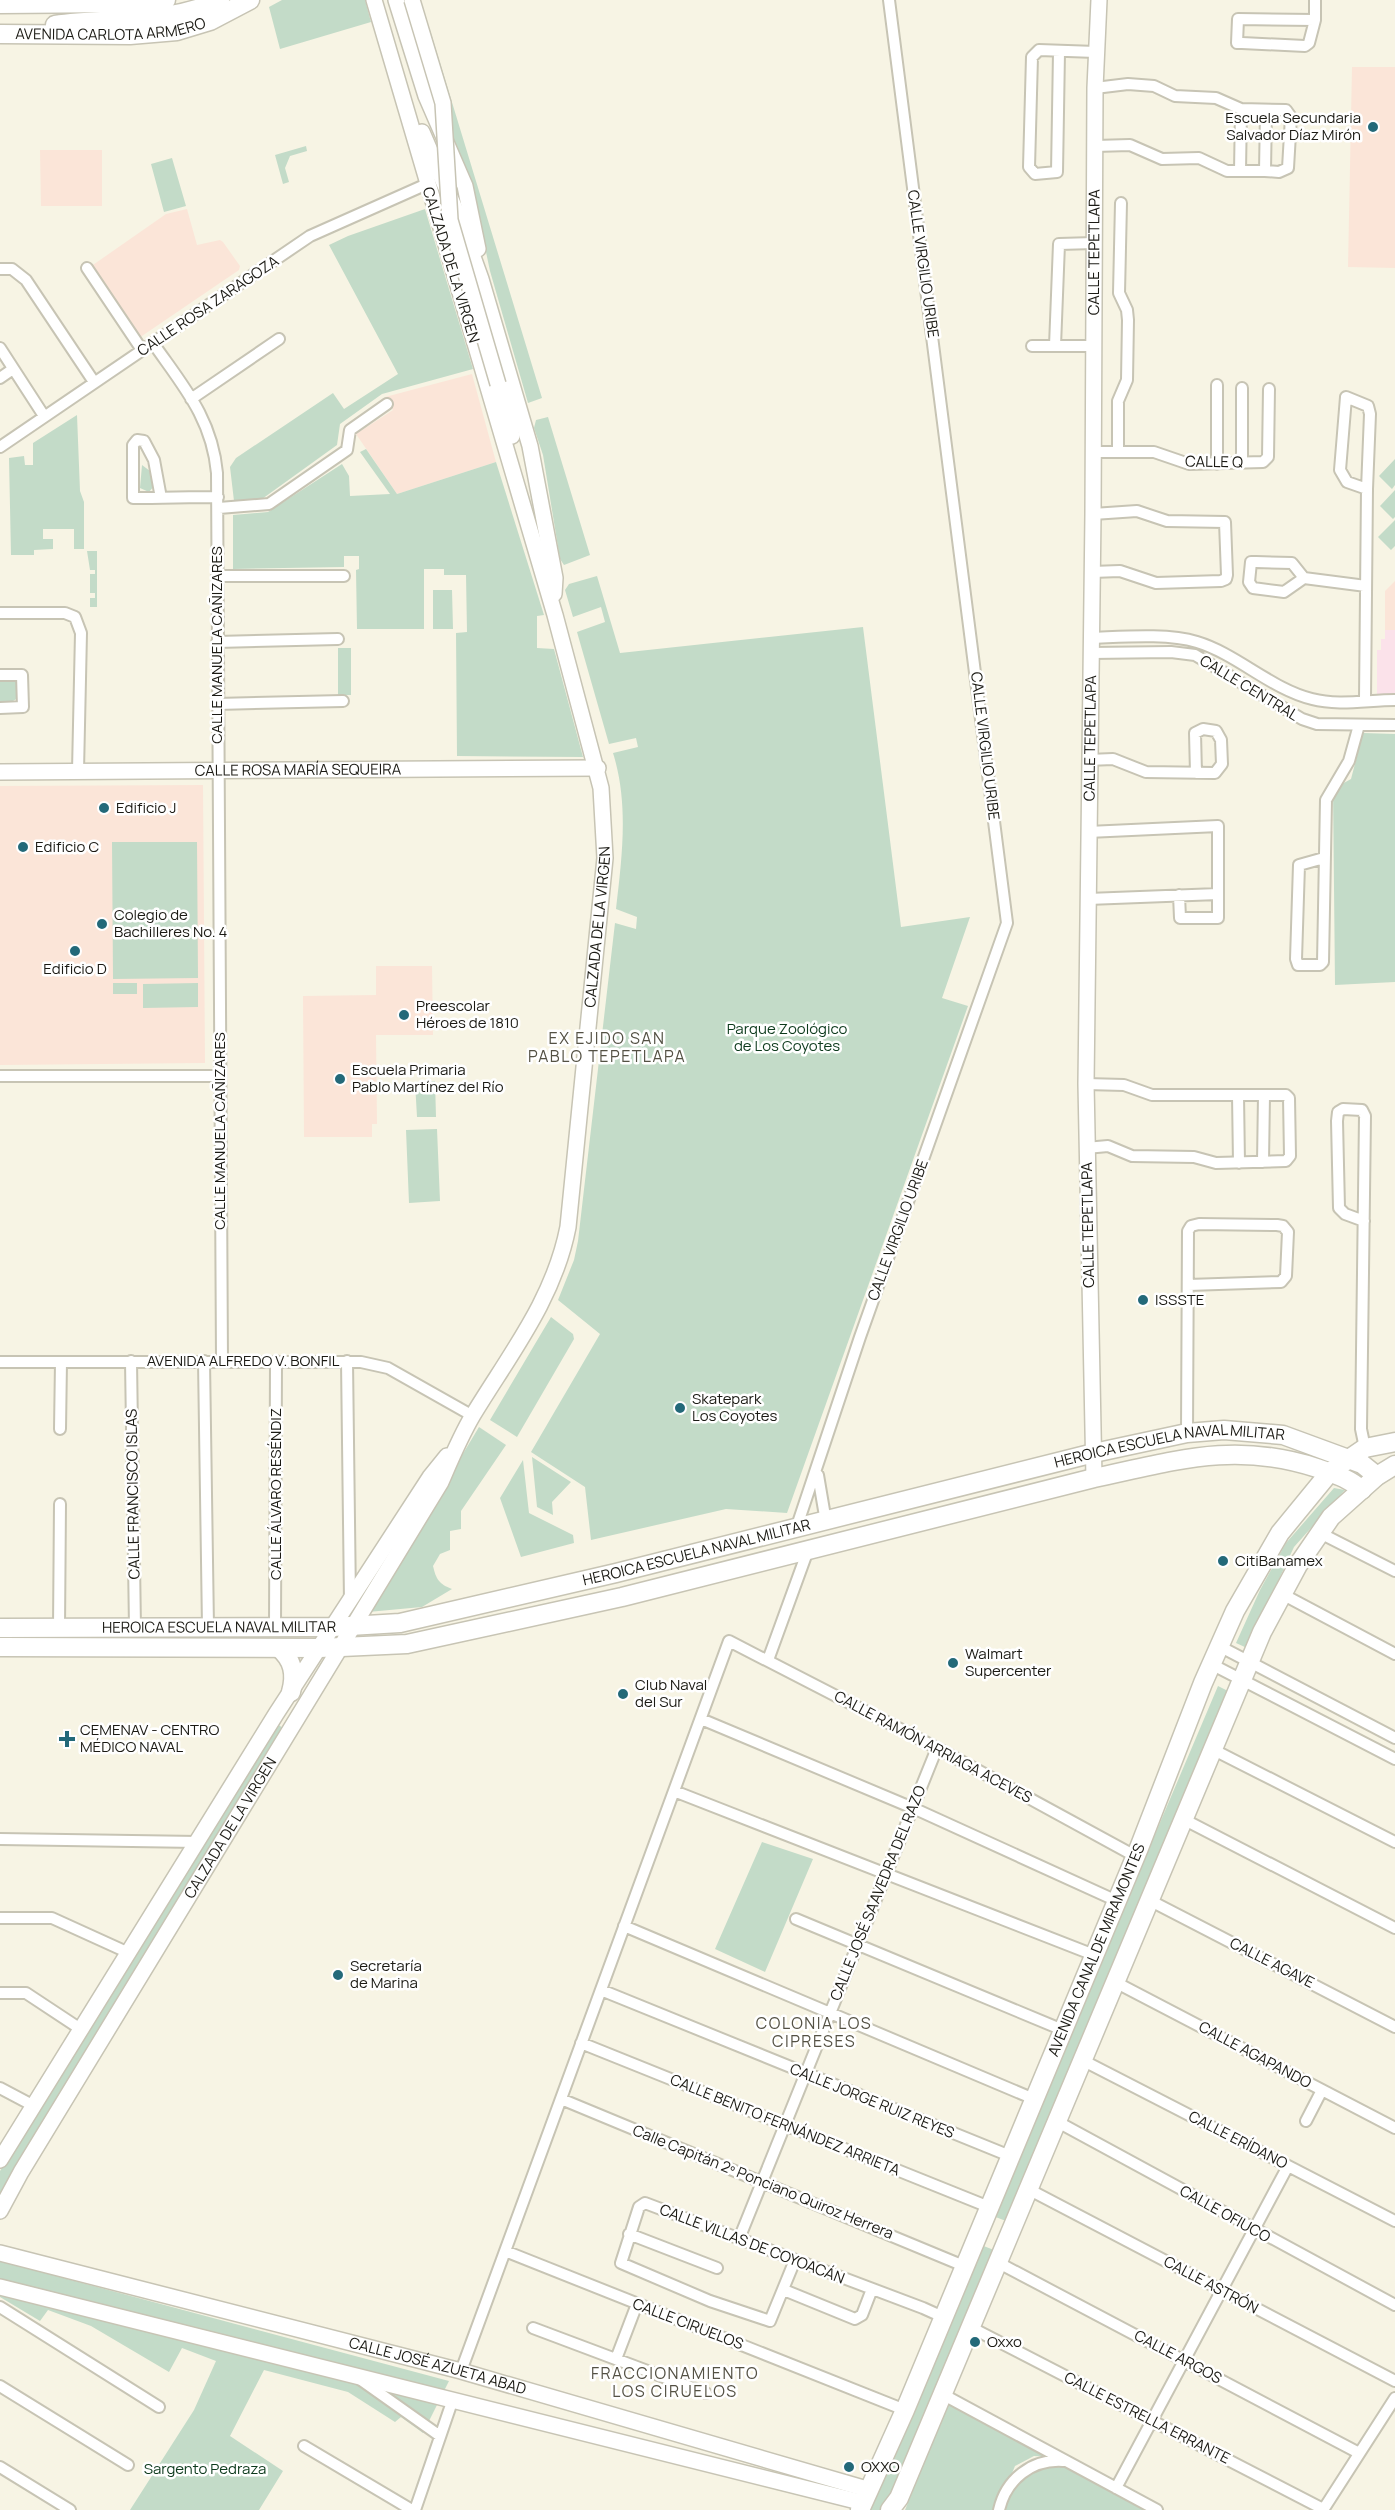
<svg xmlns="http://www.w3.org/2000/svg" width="1395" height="2510" viewBox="0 0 1395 2510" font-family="Manrope,sans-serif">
<rect width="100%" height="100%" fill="#f7f4e4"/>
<path fill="#fbe2ea" d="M 1385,630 L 1395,630 L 1395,697 L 1377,697 L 1377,650 L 1381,650 L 1381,639 L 1385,639 Z"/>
<path fill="#fbe5d8" d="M 1352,67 L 1395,67 L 1395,268 L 1348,267 Z
M 40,150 L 102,150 L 102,206 L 41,206 Z
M 187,209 L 197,245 L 220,240 L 223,242 L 240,266 L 239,270 L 139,338 L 90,267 L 166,214 Z
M 472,374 L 496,462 L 397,494 L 356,434 L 393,410 L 385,397 Z
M 1395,581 L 1395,630 L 1385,630 L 1385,591 Z
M 203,785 L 205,1063 L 0,1065 L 0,786 Z
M 376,966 L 432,966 L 433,1035 L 376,1035 L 377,1124 L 372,1124 L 372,1137 L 304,1137 L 303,996 L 376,995 Z"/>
<path fill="#c3dbc8" d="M 282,0 L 365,0 L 371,22 L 280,49 L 269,7 Z
M 430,30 L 542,398 L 528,403 L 490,271 L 470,176 L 441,114 L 416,34 Z
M 306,146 L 307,151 L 290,156 L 285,168 L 289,182 L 283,184 L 275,155 Z
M 172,158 L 186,206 L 164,212 L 151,164 Z
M 425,209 L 473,369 L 382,394 L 340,424 L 337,445 L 262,499 L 234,501 L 230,467 L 236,458 L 333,393 L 344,409 L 398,374 L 329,245 L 348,236 Z
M 77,415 L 80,491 L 84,502 L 84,549 L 74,549 L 74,529 L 43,529 L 43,539 L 53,539 L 53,549 L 34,550 L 34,555 L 11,555 L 9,458 L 24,456 L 25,465 L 33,465 L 33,443 Z
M 548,417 L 590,555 L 564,565 L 560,559 L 543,455 L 534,428 L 536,420 Z
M 366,449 L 397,494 L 496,462 L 544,615 L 537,616 L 537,648 L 554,649 L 583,757 L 457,756 L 456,633 L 467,632 L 466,575 L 444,575 L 444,569 L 424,569 L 424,629 L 357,629 L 356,570 L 359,569 L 359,556 L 344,556 L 344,567 L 233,569 L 233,515 L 268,512 L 342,464 L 349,476 L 350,496 L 390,494 L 360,452 Z
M 1395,459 L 1395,485 L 1392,489 L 1379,476 Z
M 142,465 L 150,471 L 154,486 L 149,492 L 140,488 Z
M 1395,490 L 1395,517 L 1393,519 L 1380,506 Z
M 1395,520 L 1395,546 L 1391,550 L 1378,537 Z
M 87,551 L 97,551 L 97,607 L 90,607 L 90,598 L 95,598 L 95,593 L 90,593 L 90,574 L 95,574 L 95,570 L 90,570 Z
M 597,576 L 620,653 L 863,627 L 901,927 L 970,917 L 942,998 L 968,1006 L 787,1513 L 726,1509 L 591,1540 L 585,1487 L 531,1452 L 600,1334 L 558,1300 L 574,1260 L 578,1241 L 615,923 L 636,929 L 637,917 L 616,909 C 622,857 629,804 613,753 L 638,747 L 636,738 L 609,744 L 577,632 L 605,622 L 601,607 L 573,617 L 565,590 L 569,584 Z
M 433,590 L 452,590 L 453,629 L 433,629 Z
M 338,648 L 351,648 L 351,695 L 338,695 Z
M 0,681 L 17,682 L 18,698 L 13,701 L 0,701 Z
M 1363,733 L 1395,734 L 1395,982 L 1335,985 L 1333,789 L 1351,779 Z
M 112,842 L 197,842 L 198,978 L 113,979 Z
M 113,983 L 137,983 L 137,994 L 113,994 Z
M 198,983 L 198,1007 L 143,1008 L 143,984 Z
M 435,1081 L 436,1117 L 417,1117 L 415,1082 Z
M 437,1129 L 440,1201 L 409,1203 L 406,1130 Z
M 551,1317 L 573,1334 L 574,1339 L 517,1437 L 490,1420 Z
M 479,1427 L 506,1445 L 461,1511 L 461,1529 L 450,1531 L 450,1550 L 440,1554 L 433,1566 C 436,1579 439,1584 452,1589 L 422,1607 L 368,1612 Z
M 532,1457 L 571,1482 L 552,1502 L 553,1515 L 537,1507 Z
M 523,1460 L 529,1513 L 573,1535 L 574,1543 L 521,1557 L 500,1498 Z
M 1334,1488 L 1345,1490 L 1294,1547 L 1247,1648 L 1236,1643 L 1260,1590 L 1286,1543 Z
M 1218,1686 L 1228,1691 L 1006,2221 L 993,2216 Z
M 277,1724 L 283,1728 L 0,2198 L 0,2171 Z
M 762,1842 L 813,1859 L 765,1972 L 715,1949 Z
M 981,2245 L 994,2250 L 891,2499 L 883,2510 L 869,2510 Z
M 0,2261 L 449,2381 L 423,2433 L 401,2417 L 395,2422 L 348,2392 L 264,2370 L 230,2436 L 283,2471 L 259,2510 L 130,2510 L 194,2410 L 216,2361 L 182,2348 L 169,2372 L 91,2326 L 48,2310 L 40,2321 L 0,2297 Z
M 949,2402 L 1054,2457 L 1034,2456 L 1015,2466 L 997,2510 L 905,2510 Z
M 1067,2464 L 1151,2510 L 1004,2510 L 1022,2468 Z"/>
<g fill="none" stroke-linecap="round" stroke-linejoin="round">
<defs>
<path id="street" d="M 1315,20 L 1238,19 L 1237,43 L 1242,43 L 1305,46 L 1309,43 L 1315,20 L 1315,0
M 1059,52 L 1057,172 L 1035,174 L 1029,167 L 1032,57 L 1039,50 L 1096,52
M 1095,88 L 1128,84 L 1154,86 L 1175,96 L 1216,98 L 1241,109 L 1286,110 L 1291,117 L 1288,168 L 1279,172 L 1265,171 L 1266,110
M 1095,146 L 1130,145 L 1162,159 L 1199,158 L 1227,171 L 1265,171
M 1240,171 L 1241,109
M 87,268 L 142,350
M 0,269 L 12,269 L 26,280 L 94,382
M 153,343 C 183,386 212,418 217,473 L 222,1361
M 1032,346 L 1093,346
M 1055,346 L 1059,244 L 1094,243
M 0,348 L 44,416
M 0,378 L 13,369
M 1217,385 L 1217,464
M 1242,388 L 1242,463
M 191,399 L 279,339
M 0,447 L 310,236 L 427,184
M 1118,451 L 1118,401 L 1127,380 L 1128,320 L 1127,310 L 1119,293 L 1121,203
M 1092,452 L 1154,452 L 1189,464 L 1263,462 L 1268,457 L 1269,389
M 161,498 L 154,460 L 144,441 L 137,440 L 133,445 L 133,498 C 162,498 190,497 218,497
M 219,508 L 269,504 L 347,450 L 350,430 L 387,404
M 1092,572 L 1120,571 L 1156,583 L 1221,581 L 1226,579 L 1227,575 L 1225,522 L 1167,521 L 1137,511 L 1093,514
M 217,576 L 344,576
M 1304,578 L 1292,563 L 1256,562 L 1251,562 L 1249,582 L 1253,588 L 1284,592 L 1304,578 L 1366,586
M 0,613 L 65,613 L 75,617 L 81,633 L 78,771
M 1091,638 C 1122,637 1167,633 1197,642 C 1237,654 1271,689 1312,699 C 1338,706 1368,700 1395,700
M 217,642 L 338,639
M 1091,653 L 1171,652 L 1195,655 L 1302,719 L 1317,724 L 1395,725
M 0,675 L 22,675 L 23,707 L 0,708
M 1365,700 L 1367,489 L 1370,414 L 1368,406 L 1346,397 L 1340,470 L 1347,482 L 1367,489
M 217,704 L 343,701
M 1088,760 L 1113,759 L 1146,772 L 1215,773 L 1222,764 L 1221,740 L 1216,731 L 1203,729 L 1195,733 L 1196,773
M 1088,832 L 1218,826 L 1218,918 L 1180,918 L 1179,895
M 1324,858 L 1299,865 L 1296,959 L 1298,965 L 1320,965 L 1323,962 L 1326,800 L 1349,761 L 1359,725
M 1088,899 L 1218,894
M 0,1076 L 220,1076
M 1086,1084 L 1124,1085 L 1152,1095 L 1286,1095 L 1289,1098 L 1290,1156 L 1286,1161 L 1216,1163 L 1194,1157 L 1132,1156 L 1108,1146 L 1086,1148
M 1238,1095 L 1239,1163
M 1263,1162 L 1264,1095
M 1364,1221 L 1345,1214 L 1339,1208 L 1337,1121 L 1338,1112 L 1343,1109 L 1362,1110 L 1365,1116 L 1361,1429 L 1365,1448
M 131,1361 L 135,1628
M 204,1361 L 208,1627
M 347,1361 L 350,1601
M 0,1362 L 361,1362 L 388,1368 L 473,1416
M 60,1429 L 61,1362
M 1187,1433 L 1188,1231 L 1191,1226 L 1199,1224 L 1277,1225 L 1283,1226 L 1288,1232 L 1286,1276 L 1281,1282 L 1188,1285
M 818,1475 L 826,1522
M 796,1529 L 860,1337 L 1007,923 L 889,0
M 1320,1533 L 1395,1571
M 1282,1594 L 1395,1654
M 275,1627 L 276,1361
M 59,1628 L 60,1504
M 1219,1646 L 1395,1738
M 768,1660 L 808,1550
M 1211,1664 L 1395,1759
M 701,1719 L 913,1808 L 1117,1901
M 1212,1749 L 1395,1842
M 674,1791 L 1094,1955
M 1183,1819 L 1395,1928
M 0,1839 L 198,1842
M 1149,1900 L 1395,2027
M 0,1918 L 52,1918 L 129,1953
M 796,1919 L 1063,2030
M 624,1926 L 1034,2099
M 1115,1982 L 1395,2128
M 601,1990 L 1010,2156
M 0,1993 L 26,1993 L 82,2030
M 581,2043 L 989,2207
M 1082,2060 L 1395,2221
M 0,2088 L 34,2106
M 561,2099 L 964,2266
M 1056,2121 L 1395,2305
M 1306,2121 L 1322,2090
M 1028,2189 L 1395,2381
M 629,2234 L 717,2268
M 739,2239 L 937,1748
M 505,2251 L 905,2410
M 795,2260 L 770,2321 L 710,2301 L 621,2263 L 639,2207 L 645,2203 L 923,2308 L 943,2317
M 997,2262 L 1359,2453
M 784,2290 L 855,2319 L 862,2315 L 872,2289
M 0,2307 L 159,2407
M 970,2327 L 1323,2509
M 533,2328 L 706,2393
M 616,2359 L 637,2304
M 461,2371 L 729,1641 L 937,1748 L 1135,1856
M 361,2380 L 440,2436
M 0,2386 L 128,2465
M 942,2394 L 1157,2510
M 304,2446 L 412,2510
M 0,2467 L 70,2510
M 1116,2488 L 1288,2166
M 415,2510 L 453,2399
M 999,2510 C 1006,2479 1032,2459 1063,2461
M 1323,2510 L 1395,2398"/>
<g id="secondary">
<path d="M 396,0 L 426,96 L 465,186 L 478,249"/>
<path d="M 422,132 L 459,218 L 481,279 L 530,446 L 555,578 L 554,594"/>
<path d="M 498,384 L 512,436"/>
<path id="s1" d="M 0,772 L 598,768"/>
<path id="s2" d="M 1094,1478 L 1086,1084 L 1093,514 L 1095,88 L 1099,0"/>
<path d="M 0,2160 L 276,1714 L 430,1477 L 447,1456"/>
<path id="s3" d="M 0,2211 L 21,2172 L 441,1482 C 451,1459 460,1437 473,1415 C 510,1354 554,1299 568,1227 L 605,858 L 601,788 L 555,615 L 374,0"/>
<path id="s4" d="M 0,2253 L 461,2371 L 870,2490"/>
<path d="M 0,2287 L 864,2503"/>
</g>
<g id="primary">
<path d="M 0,4 L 124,3 L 166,0"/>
<path d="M 55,25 C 111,17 168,25 220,0"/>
<path id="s5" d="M 0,34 L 130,35 L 177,31 L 210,21 L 250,0"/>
<path id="s6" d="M 0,1628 L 333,1627 L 400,1623 L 616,1573 L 1094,1453 L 1187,1433 L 1224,1430 L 1283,1435 L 1362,1464 L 1377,1476"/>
<path d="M 0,1647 L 320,1648 L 407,1644 L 622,1597 L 1094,1478 C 1175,1461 1234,1441 1317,1468 C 1334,1474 1349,1478 1362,1490"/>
<path d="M 279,1648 C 293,1660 296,1674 291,1692"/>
<path id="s7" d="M 860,2510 L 905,2410 L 1139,1848 L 1203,1683 L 1235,1611 L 1280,1533 L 1330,1472 L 1365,1448 L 1395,1442"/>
<path d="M 890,2510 L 899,2498 L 1262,1632 L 1298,1565 L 1331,1517 L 1377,1476 L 1395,1465"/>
</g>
</defs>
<use href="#street" stroke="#c7c4b4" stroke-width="14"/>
<use href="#secondary" stroke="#c7c4b4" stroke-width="18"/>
<use href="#primary" stroke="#c7c4b4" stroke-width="21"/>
<use href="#street" stroke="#fff" stroke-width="10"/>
<use href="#secondary" stroke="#fff" stroke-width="15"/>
<use href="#primary" stroke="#fff" stroke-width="18"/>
<defs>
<path id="secondary-bridge" d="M 412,0 L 443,103 L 450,220 L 498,384"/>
</defs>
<use href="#secondary-bridge" stroke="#c7c4b4" stroke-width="18" stroke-linecap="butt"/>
<use href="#secondary-bridge" stroke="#fff" stroke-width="15"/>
</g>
<g fill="#236979" stroke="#fff" stroke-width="2">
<circle cx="1373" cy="127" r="6"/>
<circle cx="104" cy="808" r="6"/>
<circle cx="23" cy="847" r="6"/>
<circle cx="102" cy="924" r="6"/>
<circle cx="75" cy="951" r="6"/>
<circle cx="404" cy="1015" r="6"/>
<circle cx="340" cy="1079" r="6"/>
<circle cx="1143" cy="1300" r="6"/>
<circle cx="680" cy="1408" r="6"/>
<circle cx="1223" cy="1561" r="6"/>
<circle cx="953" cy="1663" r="6"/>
<circle cx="623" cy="1694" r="6"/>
<path d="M64 1730h6v6h6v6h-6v6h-6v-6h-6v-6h6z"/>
<circle cx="338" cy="1975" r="6"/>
<circle cx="975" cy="2342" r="6"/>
<circle cx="849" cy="2467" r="6"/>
</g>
<g text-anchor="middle" stroke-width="5" stroke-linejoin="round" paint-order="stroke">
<g font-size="15" fill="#1b1a14" stroke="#fff">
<text dy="5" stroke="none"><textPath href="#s5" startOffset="111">AVENIDA CARLOTA ARMERO</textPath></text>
<text dy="5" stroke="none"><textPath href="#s2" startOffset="1226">CALLE TEPETLAPA</textPath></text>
<text transform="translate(923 264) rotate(82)" y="5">CALLE VIRGILIO URIBE</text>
<text transform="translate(451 265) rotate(73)" y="5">CALZADA DE LA VIRGEN</text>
<text transform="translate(208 306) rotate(-34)" y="5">CALLE ROSA ZARAGOZA</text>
<text transform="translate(1214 462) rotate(1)" y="5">CALLE Q</text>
<text transform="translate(217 645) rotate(-90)" y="5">CALLE MANUELA CAÑIZARES</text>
<text transform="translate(1249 688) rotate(31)" y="5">CALLE CENTRAL</text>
<text dy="5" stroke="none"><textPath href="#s2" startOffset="740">CALLE TEPETLAPA</textPath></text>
<text transform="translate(985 746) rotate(83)" y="5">CALLE VIRGILIO URIBE</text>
<text dy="5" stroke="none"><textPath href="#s1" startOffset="298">CALLE ROSA MARÍA SEQUEIRA</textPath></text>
<text dy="5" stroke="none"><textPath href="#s3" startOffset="1440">CALZADA DE LA VIRGEN</textPath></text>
<text transform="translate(220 1131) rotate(-90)" y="5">CALLE MANUELA CAÑIZARES</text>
<text transform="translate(1088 1225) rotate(-91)" y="5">CALLE TEPETLAPA</text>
<text transform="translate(898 1230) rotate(-70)" y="5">CALLE VIRGILIO URIBE</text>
<text x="243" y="1366">AVENIDA ALFREDO V. BONFIL</text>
<text dy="5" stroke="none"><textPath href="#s6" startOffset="1191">HEROICA ESCUELA NAVAL MILITAR</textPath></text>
<text transform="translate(133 1494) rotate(-91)" y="5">CALLE FRANCISCO ISLAS</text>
<text transform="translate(276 1494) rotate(-90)" y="5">CALLE ÁLVARO RESÉNDIZ</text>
<text dy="5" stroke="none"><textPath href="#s6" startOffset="705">HEROICA ESCUELA NAVAL MILITAR</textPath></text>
<text dy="5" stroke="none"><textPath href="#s6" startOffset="219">HEROICA ESCUELA NAVAL MILITAR</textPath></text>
<text transform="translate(933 1747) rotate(28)" y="5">CALLE RAMÓN ARRIAGA ACEVES</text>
<text dy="5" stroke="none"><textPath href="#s3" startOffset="447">CALZADA DE LA VIRGEN</textPath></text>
<text transform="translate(878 1893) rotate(-68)" y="5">CALLE JOSÉ SAAVEDRA DEL RAZO</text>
<text dy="5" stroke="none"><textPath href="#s7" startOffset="608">AVENIDA CANAL DE MIRAMONTES</textPath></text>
<text transform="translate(1272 1963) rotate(27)" y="5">CALLE AGAVE</text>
<text transform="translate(1255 2055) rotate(28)" y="5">CALLE AGAPANDO</text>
<text transform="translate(872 2101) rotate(22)" y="5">CALLE JORGE RUIZ REYES</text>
<text transform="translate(785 2125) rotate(22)" y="5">CALLE BENITO FERNÁNDEZ ARRIETA</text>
<text transform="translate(1238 2140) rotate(27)" y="5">CALLE ERÍDANO</text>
<text transform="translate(763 2182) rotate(22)" y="5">Calle Capitán 2º Ponciano Quiroz Herrera</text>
<text transform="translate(1225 2214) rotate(29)" y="5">CALLE OFIUCO</text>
<text transform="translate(752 2244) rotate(21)" y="5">CALLE VILLAS DE COYOACÁN</text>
<text transform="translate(1211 2285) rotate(28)" y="5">CALLE ASTRÓN</text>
<text transform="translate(688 2324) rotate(21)" y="5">CALLE CIRUELOS</text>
<text transform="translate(1178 2357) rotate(28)" y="5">CALLE ARGOS</text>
<text dy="5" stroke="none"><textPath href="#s4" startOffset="452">CALLE JOSÉ AZUETA ABAD</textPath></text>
<text transform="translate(1147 2418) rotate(27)" y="5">CALLE ESTRELLA ERRANTE</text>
</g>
<g font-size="15" fill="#1b1a14" stroke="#fff" text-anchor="start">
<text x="1361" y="123" text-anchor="end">Escuela Secundaria<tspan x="1361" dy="17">Salvador Díaz Mirón</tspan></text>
<text x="116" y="813">Edificio J</text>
<text x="35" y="852">Edificio C</text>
<text x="114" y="920">Colegio de<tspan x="114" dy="17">Bachilleres No. 4</tspan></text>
<text x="75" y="974" text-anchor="middle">Edificio D</text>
<text x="416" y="1011">Preescolar<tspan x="416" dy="17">Héroes de 1810</tspan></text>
<text x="352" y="1075">Escuela Primaria<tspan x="352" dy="17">Pablo Martínez del Río</tspan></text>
<text x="1155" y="1305">ISSSTE</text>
<text x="692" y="1404">Skatepark<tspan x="692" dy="17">Los Coyotes</tspan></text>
<text x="1235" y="1566">CitiBanamex</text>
<text x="965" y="1659">Walmart<tspan x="965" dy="17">Supercenter</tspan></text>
<text x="635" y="1690">Club Naval<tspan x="635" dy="17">del Sur</tspan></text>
<text x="80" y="1735">CEMENAV - CENTRO<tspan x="80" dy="17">MÉDICO NAVAL</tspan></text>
<text x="350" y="1971">Secretaría<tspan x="350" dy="17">de Marina</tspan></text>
<text x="987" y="2347">Oxxo</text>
<text x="861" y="2472">OXXO</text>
</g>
<g font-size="15" fill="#0c3a1c" stroke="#fff">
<text x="787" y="1034">Parque Zoológico<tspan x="787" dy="17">de Los Coyotes</tspan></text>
<text x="205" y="2474">Sargento Pedraza</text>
</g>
<g font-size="16" letter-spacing="1.5" fill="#545144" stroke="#fff">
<text x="607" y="1044">EX EJIDO SAN<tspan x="607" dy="18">PABLO TEPETLAPA</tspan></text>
<text x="814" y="2029">COLONIA LOS<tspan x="814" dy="18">CIPRESES</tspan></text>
<text x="675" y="2379">FRACCIONAMIENTO<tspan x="675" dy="18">LOS CIRUELOS</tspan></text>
</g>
</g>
</svg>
